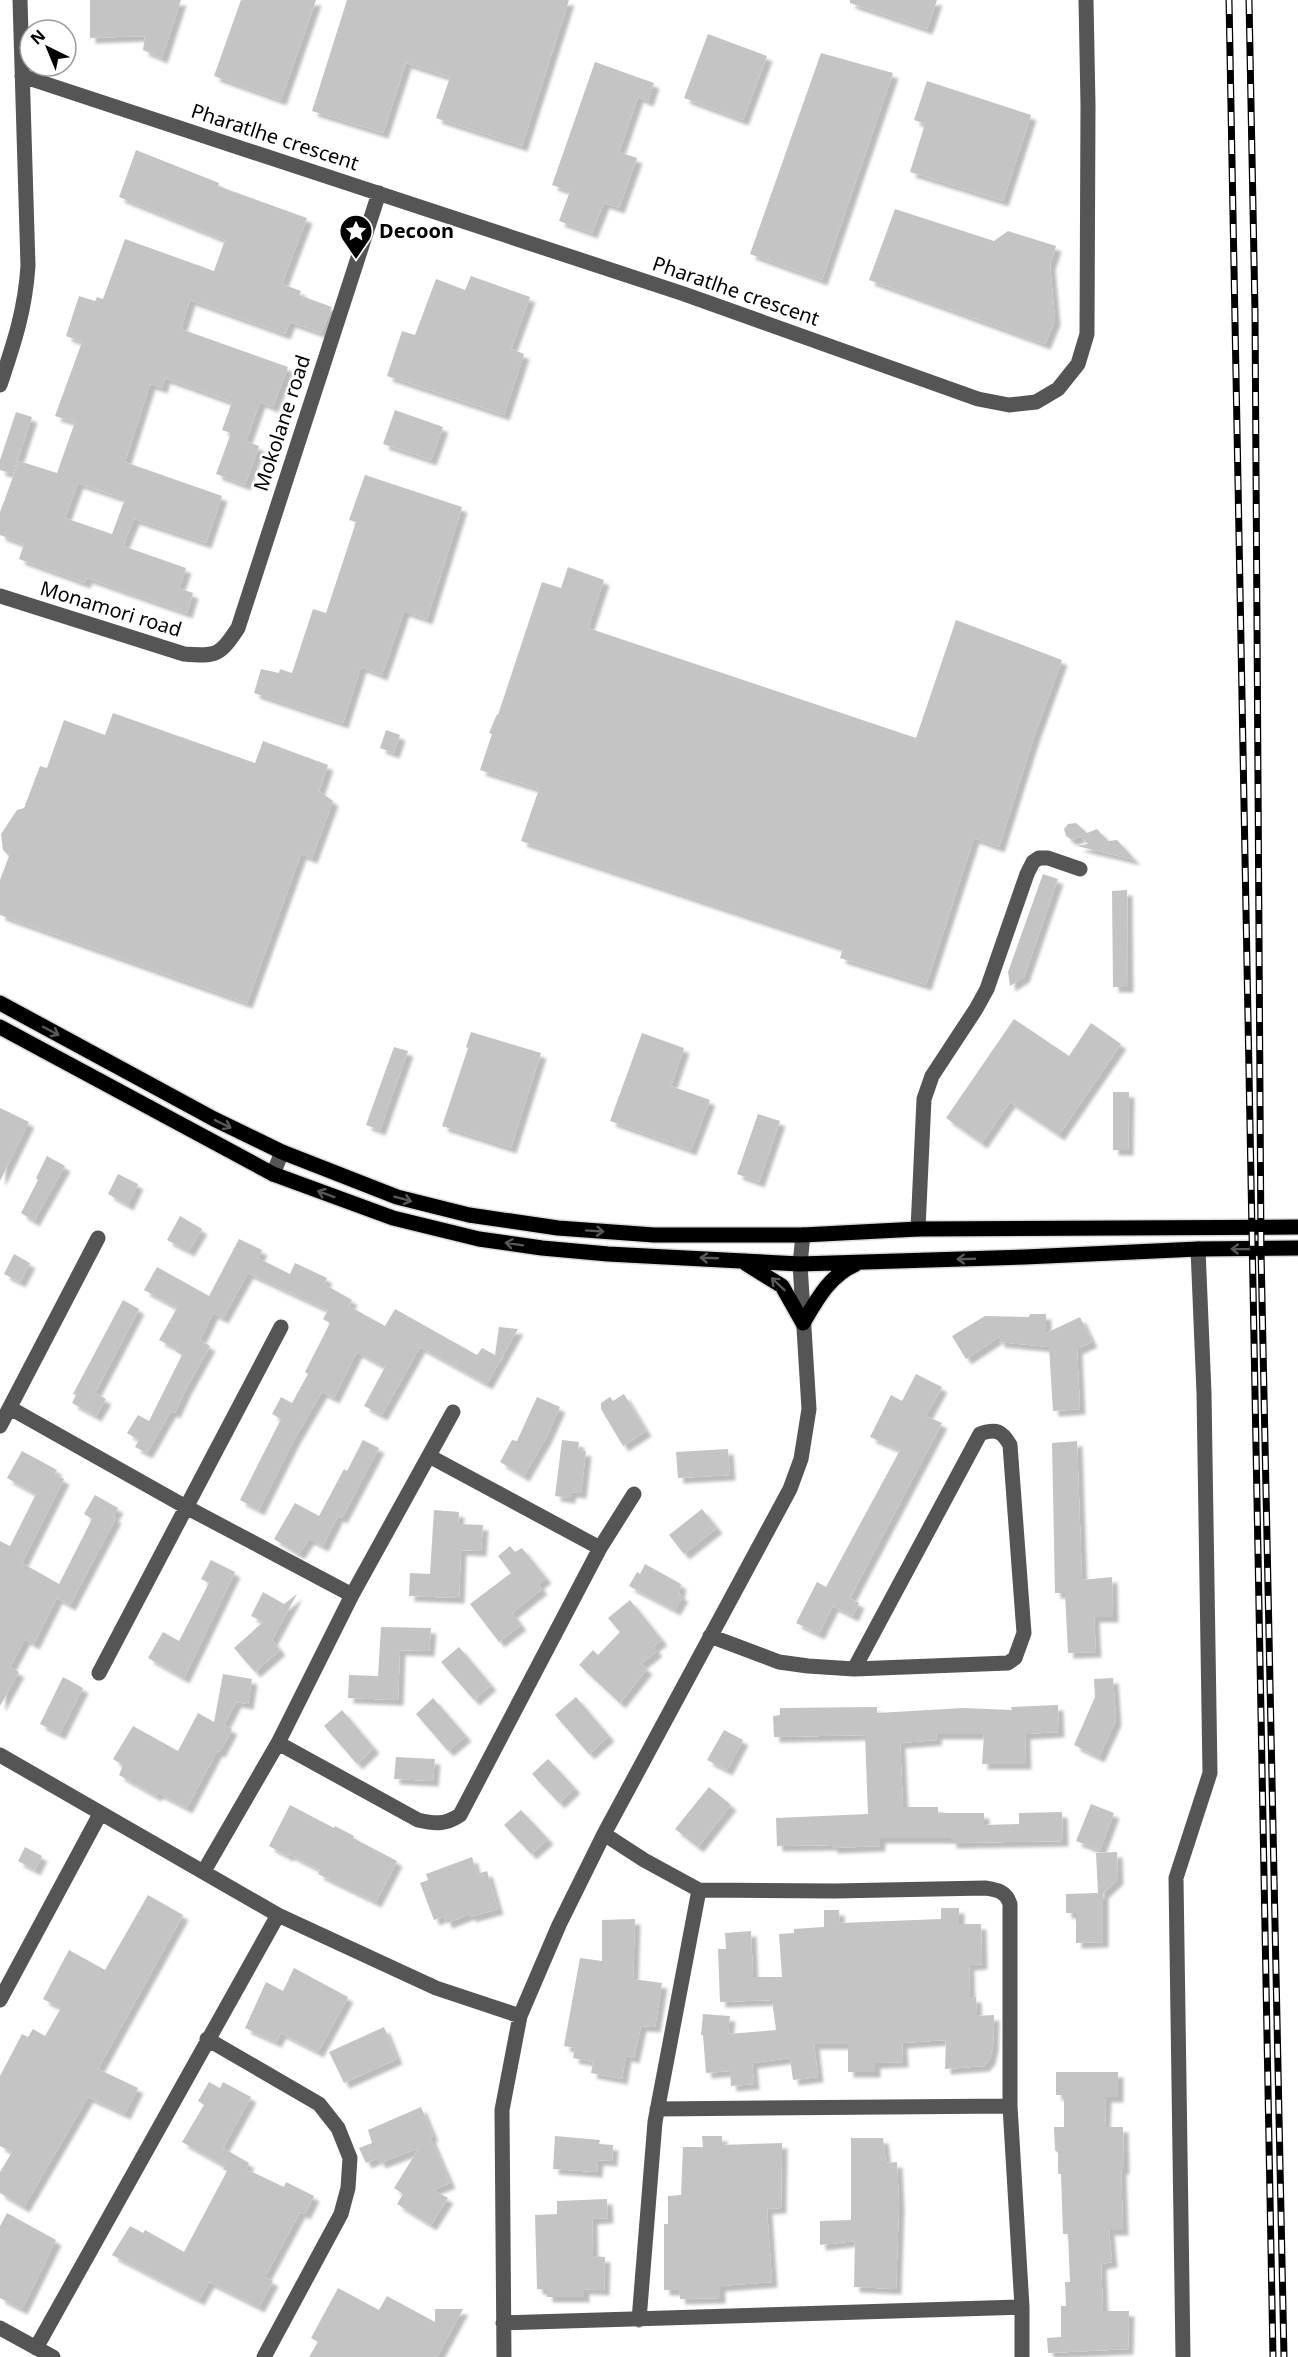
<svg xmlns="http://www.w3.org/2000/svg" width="1298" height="2357" viewBox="0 0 1298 2357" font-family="'Noto Sans',sans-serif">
<defs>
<filter id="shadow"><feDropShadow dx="5.5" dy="5.5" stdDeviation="1.5" flood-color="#0004"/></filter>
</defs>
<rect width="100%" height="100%" fill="#fff"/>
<path fill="#c4c4c4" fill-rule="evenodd" filter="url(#shadow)" d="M 90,0 L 181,0 L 162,58 L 143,50 L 145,36 L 90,38 Z
M 241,0 L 316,0 L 281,100 L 214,76 Z
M 347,0 L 569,0 L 522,146 L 436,118 L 450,77 L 406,63 L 383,133 L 312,111 Z
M 850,0 L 937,0 L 927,29 L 850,3 Z
M 708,34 L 767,56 L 743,120 L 684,98 Z
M 821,53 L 893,73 L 822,280 L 750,254 Z
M 595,62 L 654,83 L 648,101 L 638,97 L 619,152 L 637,158 L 619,208 L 604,203 L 592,233 L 559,221 L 570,191 L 552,185 Z
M 927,81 L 1031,115 L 1003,201 L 910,172 L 925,124 L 914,120 Z
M 136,150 L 219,183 L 218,186 L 307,218 L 282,284 L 301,291 L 299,295 L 332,307 L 321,333 L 290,322 L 285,334 L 190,300 L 181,329 L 288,367 L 273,407 L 260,402 L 246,441 L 259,446 L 245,485 L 216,474 L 231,433 L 222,430 L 232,402 L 165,378 L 162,388 L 150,384 L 125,462 L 222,496 L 206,543 L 134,519 L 123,546 L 186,568 L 179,588 L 193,593 L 187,613 L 87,578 L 85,583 L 19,559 L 24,544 L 0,535 L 0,512 L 19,461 L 57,473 L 75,422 L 55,416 L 82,342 L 66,336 L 79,296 L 95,301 L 97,297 L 103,299 L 125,239 L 214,271 L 225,240 L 119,197 ZM 78,483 L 125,499 L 112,534 L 65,518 Z
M 895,209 L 994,241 L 1008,231 L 1056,246 L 1050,265 L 1055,320 L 1045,344 L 869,280 Z
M 471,276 L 530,297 L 511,349 L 524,354 L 504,415 L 387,376 L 402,331 L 415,335 L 436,279 L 465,290 Z
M 395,410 L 443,427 L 431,460 L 383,444 Z
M 16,412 L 32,417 L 13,474 L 0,470 L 0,460 Z
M 365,475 L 462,507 L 427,619 L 404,611 L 382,675 L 361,667 L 343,723 L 254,693 L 261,669 L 279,673 L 280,669 L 292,673 L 313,609 L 326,613 L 356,522 L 349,520 Z
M 568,567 L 604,580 L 588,628 L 916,738 L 956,620 L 1062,660 L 1034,737 L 999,847 L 974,838 L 926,985 L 840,958 L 843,948 L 521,841 L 539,789 L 480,770 L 492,734 L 489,733 L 497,714 L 498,715 L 542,582 L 561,588 Z
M 113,713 L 255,763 L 263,741 L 328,765 L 319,791 L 333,801 L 312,858 L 301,854 L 247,1003 L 0,915 L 0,880 L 9,856 L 3,850 L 1,834 L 17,810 L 24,808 L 40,766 L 47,768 L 64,720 L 105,735 Z
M 386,730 L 400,735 L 394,753 L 380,748 Z
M 1076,823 L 1087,833 L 1097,829 L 1108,841 L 1117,840 L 1135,860 L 1077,846 L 1088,844 L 1081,836 L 1072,840 L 1066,836 L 1064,829 L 1068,824 Z
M 1043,874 L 1058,879 L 1024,977 L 1010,986 L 1008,972 Z
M 1127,890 L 1128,987 L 1113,987 L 1112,891 Z
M 1014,1019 L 1069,1056 L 1091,1023 L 1121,1044 L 1059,1135 L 1010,1102 L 982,1143 L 946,1118 Z
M 471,1032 L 541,1053 L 511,1148 L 442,1126 L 468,1048 L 466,1047 Z
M 642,1033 L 684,1048 L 671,1086 L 710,1100 L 691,1150 L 610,1121 Z
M 394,1047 L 408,1051 L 380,1130 L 366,1125 Z
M 1113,1092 L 1129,1092 L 1128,1150 L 1113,1150 Z
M 0,1108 L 29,1122 L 0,1181 Z
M 758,1114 L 780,1121 L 759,1182 L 737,1174 Z
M 47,1156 L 65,1166 L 34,1221 L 21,1213 L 38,1180 L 36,1178 Z
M 118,1174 L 138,1184 L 128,1205 L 108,1194 Z
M 180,1216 L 202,1229 L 189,1251 L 167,1240 Z
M 239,1239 L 262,1250 L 258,1258 L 290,1274 L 295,1263 L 327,1278 L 324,1284 L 352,1300 L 349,1306 L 385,1326 L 395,1309 L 477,1355 L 482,1348 L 495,1355 L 499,1327 L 518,1329 L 487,1384 L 420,1347 L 382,1415 L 364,1406 L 385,1367 L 357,1352 L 334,1398 L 322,1392 L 294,1440 L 259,1510 L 240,1500 L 281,1419 L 272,1414 L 281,1397 L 292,1403 L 308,1374 L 305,1372 L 330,1323 L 323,1319 L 328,1310 L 248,1273 L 223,1318 L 213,1313 L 200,1340 L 210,1346 L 185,1391 L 175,1413 L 171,1411 L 147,1453 L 135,1447 L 139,1440 L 127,1433 L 138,1415 L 149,1421 L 182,1355 L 175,1351 L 177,1349 L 159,1340 L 177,1308 L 144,1290 L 157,1267 L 209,1296 Z
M 14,1254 L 30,1263 L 20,1282 L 4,1274 Z
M 123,1300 L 139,1309 L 95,1393 L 106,1399 L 96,1416 L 72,1403 L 76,1395 L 73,1394 Z
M 1030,1314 L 1046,1314 L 1046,1333 L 1080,1317 L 1092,1342 L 1077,1349 L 1080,1409 L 1053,1411 L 1049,1347 L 999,1342 L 999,1337 L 966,1359 L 952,1336 L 985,1316 L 1029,1317 Z
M 916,1374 L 942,1387 L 926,1416 L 942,1423 L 850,1598 L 859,1603 L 853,1616 L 833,1606 L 819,1634 L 796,1623 L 817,1582 L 826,1587 L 900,1450 L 870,1437 L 891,1395 L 902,1401 Z
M 624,1394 L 646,1431 L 623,1446 L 601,1409 L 601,1403 L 610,1397 L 613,1401 Z
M 537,1397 L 560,1407 L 546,1438 L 524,1476 L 500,1462 L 512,1440 L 517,1441 Z
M 363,1440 L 379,1448 L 342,1518 L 338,1516 L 323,1546 L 309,1539 L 299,1554 L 274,1539 L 295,1503 L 319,1516 L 344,1469 L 347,1471 Z
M 562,1440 L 579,1442 L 578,1450 L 586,1451 L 581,1493 L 571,1492 L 570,1498 L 555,1496 Z
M 1077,1441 L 1082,1580 L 1112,1577 L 1113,1617 L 1094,1617 L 1096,1652 L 1068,1653 L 1065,1593 L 1055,1593 L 1052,1443 Z
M 728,1449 L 730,1475 L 678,1478 L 676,1452 Z
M 22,1451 L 57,1470 L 54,1474 L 64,1479 L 22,1563 L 59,1584 L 92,1519 L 84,1514 L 95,1495 L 118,1508 L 113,1516 L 116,1518 L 70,1605 L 57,1598 L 34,1644 L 25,1639 L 10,1667 L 19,1672 L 0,1706 L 0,1541 L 10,1546 L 36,1494 L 7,1478 Z
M 702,1509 L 717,1528 L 684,1554 L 669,1535 Z
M 434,1510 L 459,1512 L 458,1524 L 483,1525 L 481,1551 L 461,1550 L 459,1598 L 409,1596 L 410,1573 L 430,1574 Z
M 510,1546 L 515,1552 L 522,1548 L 546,1578 L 538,1584 L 542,1589 L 512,1613 L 521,1625 L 499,1642 L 470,1604 L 511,1573 L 498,1556 Z
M 211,1560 L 235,1572 L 184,1678 L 148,1658 L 163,1632 L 179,1641 L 209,1583 L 201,1579 Z
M 645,1564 L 681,1584 L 679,1594 L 683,1596 L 675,1610 L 629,1586 L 637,1572 L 640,1574 Z
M 263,1592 L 284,1604 L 297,1594 L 272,1640 L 280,1650 L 255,1672 L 234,1648 L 263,1622 L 251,1616 Z
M 630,1600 L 662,1640 L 653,1647 L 657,1651 L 641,1664 L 647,1669 L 620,1703 L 579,1665 L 593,1650 L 598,1655 L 620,1632 L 608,1618 Z
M 381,1627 L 431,1628 L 429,1651 L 400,1650 L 398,1700 L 348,1698 L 349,1675 L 378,1676 Z
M 459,1647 L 491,1685 L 474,1700 L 441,1662 Z
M 223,1674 L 252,1679 L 248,1704 L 236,1702 L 224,1725 L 232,1729 L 220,1752 L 217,1751 L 187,1808 L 158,1793 L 156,1796 L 119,1775 L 123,1765 L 113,1759 L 133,1726 L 178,1751 L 198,1713 L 214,1722 Z
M 63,1677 L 83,1688 L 60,1734 L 40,1724 Z
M 1113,1678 L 1116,1720 L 1099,1757 L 1074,1745 L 1095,1697 L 1094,1679 Z
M 576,1697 L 609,1736 L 589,1754 L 555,1715 Z
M 433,1698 L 466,1736 L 448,1751 L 416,1714 Z
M 1058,1705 L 1059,1732 L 1025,1734 L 1026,1764 L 982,1764 L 984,1734 L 936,1734 L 937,1740 L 900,1743 L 903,1807 L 938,1807 L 938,1813 L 984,1813 L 984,1825 L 1019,1824 L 1019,1813 L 1062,1812 L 1063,1841 L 951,1843 L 951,1838 L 880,1838 L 880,1846 L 832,1848 L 832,1845 L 777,1846 L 776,1818 L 868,1814 L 865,1735 L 774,1737 L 773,1716 L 780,1715 L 780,1708 L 877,1707 L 877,1713 L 963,1708 L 1012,1710 L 1011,1707 Z
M 342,1710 L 374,1748 L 357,1764 L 324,1726 Z
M 724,1730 L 743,1740 L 727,1770 L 707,1760 Z
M 396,1757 L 435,1759 L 433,1781 L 394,1779 Z
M 548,1759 L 575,1788 L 559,1803 L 532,1774 Z
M 709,1787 L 731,1805 L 698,1847 L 675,1829 Z
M 1091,1804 L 1114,1813 L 1100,1850 L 1076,1841 Z
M 290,1805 L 334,1828 L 335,1826 L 354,1836 L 353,1838 L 397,1861 L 376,1902 L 318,1874 L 320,1870 L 289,1854 L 288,1856 L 269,1846 Z
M 521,1810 L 548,1839 L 531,1854 L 504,1825 Z
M 25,1847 L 42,1856 L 35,1870 L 18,1861 Z
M 1117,1852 L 1118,1879 L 1103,1893 L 1103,1942 L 1076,1943 L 1076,1913 L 1066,1913 L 1066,1894 L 1098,1893 L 1096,1853 Z
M 472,1857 L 477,1874 L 487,1871 L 498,1909 L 470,1917 L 470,1914 L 447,1923 L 444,1916 L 434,1920 L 420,1883 L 428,1880 L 426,1874 Z
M 148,1895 L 183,1915 L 98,2069 L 138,2088 L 125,2114 L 88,2097 L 24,2207 L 0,2193 L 0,2172 L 12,2152 L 0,2146 L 0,2076 L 22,2034 L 28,2037 L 33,2029 L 45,2036 L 61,2008 L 43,1999 L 69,1950 L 105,1970 Z
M 941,1908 L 959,1908 L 959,1924 L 981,1924 L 982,1964 L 969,1965 L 970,1997 L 976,1997 L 977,2016 L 994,2015 L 993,2046 L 990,2059 L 984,2066 L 945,2069 L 946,2040 L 902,2043 L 903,2062 L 875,2063 L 875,2072 L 848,2072 L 848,2044 L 814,2044 L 818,2077 L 793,2080 L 790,2058 L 752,2063 L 754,2084 L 731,2086 L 730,2071 L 706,2073 L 703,2035 L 701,2035 L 703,2014 L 730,2016 L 728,2034 L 776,2030 L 772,2000 L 720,2002 L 718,1949 L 726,1949 L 725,1933 L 751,1931 L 753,1977 L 782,1977 L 779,1934 L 794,1933 L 794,1929 L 824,1927 L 824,1910 L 839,1910 L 840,1923 L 941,1919 Z
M 635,1919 L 633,1979 L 662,1983 L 655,2027 L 641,2026 L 634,2058 L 626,2056 L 622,2079 L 591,2073 L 593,2062 L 573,2058 L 575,2048 L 564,2046 L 580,1958 L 602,1961 L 602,1920 Z
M 294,1968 L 348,1997 L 318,2052 L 281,2033 L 276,2042 L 245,2028 L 266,1982 L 283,1991 Z
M 384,2027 L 397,2059 L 344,2083 L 329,2052 Z
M 1056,2072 L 1118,2072 L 1118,2097 L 1106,2097 L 1105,2127 L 1123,2127 L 1124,2169 L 1121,2169 L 1123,2230 L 1109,2230 L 1112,2262 L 1101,2264 L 1103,2311 L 1129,2311 L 1128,2349 L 1048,2353 L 1047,2338 L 1061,2337 L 1061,2306 L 1066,2306 L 1065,2282 L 1070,2282 L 1068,2234 L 1063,2234 L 1061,2174 L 1058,2174 L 1058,2153 L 1055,2150 L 1054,2127 L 1064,2127 L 1064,2095 L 1056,2095 Z
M 209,2082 L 220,2088 L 223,2082 L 251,2097 L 223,2148 L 249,2163 L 246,2169 L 284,2187 L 286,2182 L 314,2196 L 305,2214 L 300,2212 L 265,2277 L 273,2281 L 259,2307 L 209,2282 L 199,2300 L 112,2255 L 130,2226 L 143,2233 L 145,2230 L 184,2252 L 227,2171 L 223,2169 L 225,2166 L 182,2142 L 204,2105 L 198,2101 Z
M 421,2107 L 433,2136 L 430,2137 L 450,2183 L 433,2190 L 448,2198 L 431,2225 L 397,2204 L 403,2194 L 394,2188 L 419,2148 L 380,2163 L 378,2158 L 366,2163 L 359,2148 L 372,2143 L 368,2130 Z
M 555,2136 L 600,2140 L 599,2144 L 613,2145 L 612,2161 L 598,2160 L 597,2172 L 553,2169 Z
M 702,2136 L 722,2136 L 722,2145 L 782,2143 L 781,2208 L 767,2209 L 772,2282 L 720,2286 L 720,2298 L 680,2299 L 679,2290 L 664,2290 L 664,2224 L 668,2224 L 668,2196 L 681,2195 L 683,2147 L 703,2147 Z
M 851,2138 L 883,2138 L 886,2163 L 897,2162 L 899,2204 L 896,2289 L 854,2287 L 855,2241 L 820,2245 L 820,2221 L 851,2220 Z
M 607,2199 L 608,2218 L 592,2219 L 593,2256 L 605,2257 L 604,2290 L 584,2289 L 584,2297 L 547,2297 L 547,2290 L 537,2289 L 535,2215 L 557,2214 L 557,2201 Z
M 7,2213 L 56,2240 L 22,2309 L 0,2298 L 0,2226 Z
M 338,2288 L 379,2310 L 387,2296 L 435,2322 L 435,2309 L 463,2309 L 437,2357 L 309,2357 L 318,2342 L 311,2338 Z"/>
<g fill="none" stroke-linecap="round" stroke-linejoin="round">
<defs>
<path id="major" d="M 0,1003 L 214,1119 L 282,1152 L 397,1197 L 469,1215 L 558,1228 L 654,1235 L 803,1235 L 918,1229 L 1298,1227
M 0,1027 L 273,1174 L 393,1218 L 479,1239 L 542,1248 L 608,1254 L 800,1264 L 1025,1257 L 1198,1249 L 1298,1248
M 745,1263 L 782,1286 L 803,1323
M 803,1323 C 817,1299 830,1275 856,1264"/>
</defs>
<use href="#major" stroke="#dbdbdb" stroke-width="18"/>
<path stroke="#555" stroke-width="15" d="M 22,76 L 684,294 L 978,399 L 1009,405 L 1036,402 L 1058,389 L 1078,364 L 1087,334 L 1088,105 L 1086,0
M 0,385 C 14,343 25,311 28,266 L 20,0
M 0,596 L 184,654 C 217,657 220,655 238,628 L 379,193
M 273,1174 L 282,1152
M 918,1229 L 924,1099 L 932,1076 L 976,1009 L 987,989 L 1027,874 L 1033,862 L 1039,858 L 1048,858 L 1080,869
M 10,1408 L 186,1507 L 352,1595
M 0,1426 L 98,1238
M 429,1456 L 600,1548
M 710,1636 L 779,1662 L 808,1666 L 854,1669 L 1008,1663 L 1015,1658 L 1024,1633 L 1010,1445 C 1002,1431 996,1428 980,1434 L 854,1669
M 99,1673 L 281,1327
M 278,1743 L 418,1820 C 435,1824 445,1825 460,1815 L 600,1548 L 634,1494
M 0,1755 L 278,1915 L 436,1988 L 520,2016
M 604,1834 L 644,1860 L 699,1890 L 835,1891 L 985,1888 C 997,1890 1006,1891 1010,1904 L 1010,2106 L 1022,2307 L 1022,2357
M 204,1871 L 278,1743 L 352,1595 L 453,1412
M 0,2000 L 100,1814
M 207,2039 L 319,2104 L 338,2128 L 350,2158 L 348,2188 L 341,2214 L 264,2357
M 657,2109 L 1010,2106
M 639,2320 L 655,2122 L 699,1890
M 503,2323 L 1022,2307
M 0,2328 L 53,2357
M 36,2348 L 278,1915
M 504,2357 L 502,2110 L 520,2016 L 559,1925 L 604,1834 L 790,1489 L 801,1459 L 809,1409 L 800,1264 L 803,1235
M 1183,2357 L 1176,1878 L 1210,1773 L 1204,1393 L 1198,1249"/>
<use href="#major" stroke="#000" stroke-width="15"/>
<defs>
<path id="rail" d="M 1229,0 L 1273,2357
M 1249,0 L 1255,312 L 1261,1250 L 1284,2357"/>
</defs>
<use href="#rail" stroke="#000" stroke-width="7"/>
<use href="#rail" stroke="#fff" stroke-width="4.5" stroke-dasharray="14" stroke-linecap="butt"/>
</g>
<defs><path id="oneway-shaft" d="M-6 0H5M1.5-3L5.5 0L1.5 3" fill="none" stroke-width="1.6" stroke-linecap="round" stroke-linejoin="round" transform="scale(1.5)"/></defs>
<g stroke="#595959">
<use href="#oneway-shaft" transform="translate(51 1031) rotate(28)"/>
<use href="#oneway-shaft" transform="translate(223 1124) rotate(26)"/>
<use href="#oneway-shaft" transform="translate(326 1194) rotate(-160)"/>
<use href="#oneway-shaft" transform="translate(403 1199) rotate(15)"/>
<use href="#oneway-shaft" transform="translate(595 1231) rotate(4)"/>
<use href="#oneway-shaft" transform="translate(514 1244) rotate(-171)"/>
<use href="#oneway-shaft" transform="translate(1240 1249) rotate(-179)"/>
<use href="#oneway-shaft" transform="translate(709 1258) rotate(-178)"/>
<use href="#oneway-shaft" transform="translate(966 1259) rotate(178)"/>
<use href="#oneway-shaft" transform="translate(778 1284) rotate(-137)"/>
</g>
<defs>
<symbol id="sight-pin" viewBox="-11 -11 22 30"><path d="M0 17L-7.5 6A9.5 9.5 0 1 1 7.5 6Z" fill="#000" stroke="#fff"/><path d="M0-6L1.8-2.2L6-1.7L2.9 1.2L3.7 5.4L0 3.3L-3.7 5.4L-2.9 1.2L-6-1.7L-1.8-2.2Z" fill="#fff"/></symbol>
</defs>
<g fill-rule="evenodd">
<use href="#sight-pin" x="337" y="212" width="38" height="52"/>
</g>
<g text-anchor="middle" stroke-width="5" stroke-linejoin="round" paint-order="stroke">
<g font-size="20" fill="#000" stroke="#fff">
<text transform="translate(275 137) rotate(18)" y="7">Pharatlhe crescent</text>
<text transform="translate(736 291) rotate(19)" y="7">Pharatlhe crescent</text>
<text transform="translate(282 423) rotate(-72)" y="7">Mokolane road</text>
<text transform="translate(111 609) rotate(17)" y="7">Monamori road</text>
</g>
<g font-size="20" font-weight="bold" fill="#000" stroke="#fff" text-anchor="start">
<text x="379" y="238">Decoon</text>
</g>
</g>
<g transform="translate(48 48) rotate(317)"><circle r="28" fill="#ffffff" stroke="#999999" stroke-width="1.5"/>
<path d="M0-4.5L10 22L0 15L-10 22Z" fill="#000000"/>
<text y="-9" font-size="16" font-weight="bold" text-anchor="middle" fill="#000000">N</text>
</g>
</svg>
